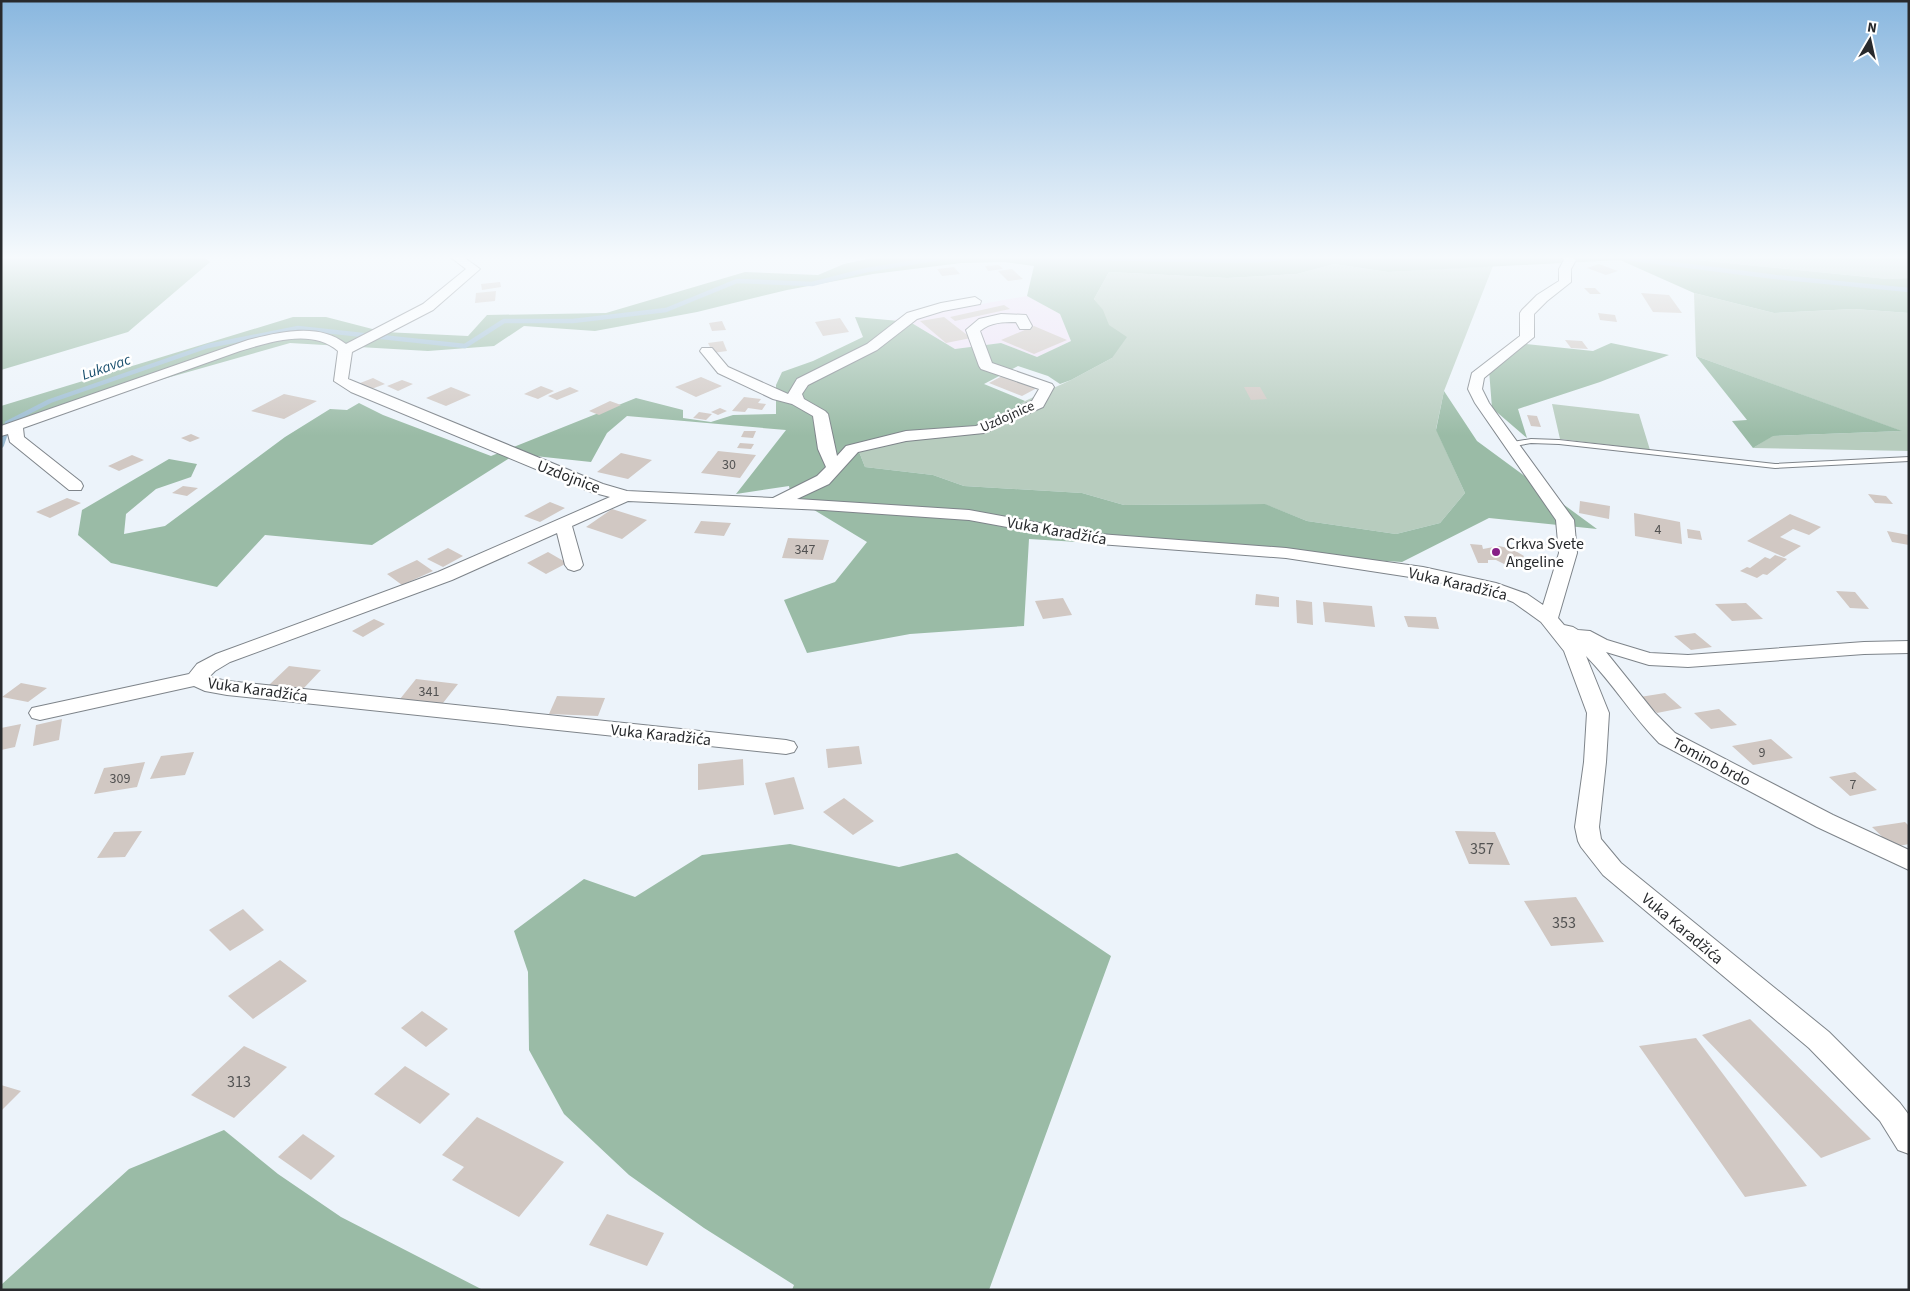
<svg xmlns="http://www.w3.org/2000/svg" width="1910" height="1291" viewBox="0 0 1910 1291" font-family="'Source Sans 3',sans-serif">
<rect width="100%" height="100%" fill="#ecf3fa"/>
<path fill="#f0e3f6" d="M 1027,296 L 1060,314 L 1071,341 L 1037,357 L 1001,343 L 955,349 L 910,322 L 892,320 Z"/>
<path fill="#b7ccbe" d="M 1656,256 L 1909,256 L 1909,278 L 1888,279 Z
M 1334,264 L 1388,272 L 1493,266 L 1444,391 L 1436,429 L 1465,493 L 1440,523 L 1396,534 L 1307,521 L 1264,504 L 1124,505 L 1082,493 L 964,486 L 933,475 L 865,467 L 856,444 L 918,430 L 982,433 L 1025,401 L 1071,380 L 1112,358 C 1110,334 1110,319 1094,299 L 1109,272 L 1227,278 L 1297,274 Z
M 1694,293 L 1774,313 L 1854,309 L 1909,313 L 1909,451 L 1753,448 L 1772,436 L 1901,431 L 1696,356 Z
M 1552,404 L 1639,414 L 1650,450 L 1560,439 Z"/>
<path fill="#9abba6" d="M 1,256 L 203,256 L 210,262 L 128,332 L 1,370 Z
M 881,256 L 1656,256 L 1888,279 L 1909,278 L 1909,313 L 1854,309 L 1774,313 L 1694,293 L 1620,260 L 1388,272 L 1334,264 L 1297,274 L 1227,278 L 1109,272 L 1094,299 L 1103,310 L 1109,325 L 1127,337 L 1112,358 L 1071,380 L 1060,384 L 1048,376 L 1018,366 L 984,384 L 1025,401 L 982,433 L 918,430 L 856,444 L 865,467 L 933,475 L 964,486 L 1082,493 L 1124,505 L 1265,504 L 1307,521 L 1396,534 L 1440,523 L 1465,493 L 1436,430 L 1444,391 L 1477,441 L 1597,529 L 1489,518 L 1402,562 L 1029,539 L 1024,626 L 910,634 L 807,653 L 784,600 L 835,582 L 867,542 L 791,496 L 789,486 L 736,494 L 786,430 L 627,416 L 607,433 L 591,462 L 516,454 L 372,545 L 265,535 L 217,587 L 111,563 L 78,535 L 82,510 L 169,459 L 197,464 L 191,477 L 156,489 L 126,514 L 124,534 L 165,526 L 285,437 L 330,409 L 347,410 L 359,403 L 383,415 L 491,456 L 636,398 L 683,410 L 683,418 L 711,422 L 733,415 L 776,414 L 776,385 L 782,372 L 813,361 L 863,337 L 855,317 L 910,322 L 955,349 L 1001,343 L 1037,357 L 1071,341 L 1060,314 L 1027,296 L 1034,266 L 1004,262 L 961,263 L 873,274 L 787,290 L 697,312 L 595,331 L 524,326 L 494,346 L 428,351 L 290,343 L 1,425 L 1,406 L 293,317 L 326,317 L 384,332 L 468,336 L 487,315 L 606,313 L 745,272 L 818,275 L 844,264 Z
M 1611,343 L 1669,355 L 1600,382 L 1518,409 L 1527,438 L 1492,408 L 1489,370 L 1526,344 L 1593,351 Z
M 1696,356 L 1902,431 L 1773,436 L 1753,448 L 1732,421 L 1747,420 Z
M 790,844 L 899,867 L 957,853 L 1111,956 L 989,1290 L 792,1290 L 794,1285 L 704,1228 L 629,1175 L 564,1114 L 529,1050 L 528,972 L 514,931 L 584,879 L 635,897 L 702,855 Z
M 224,1130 L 278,1174 L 341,1217 L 483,1290 L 1,1290 L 1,1285 L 129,1169 Z"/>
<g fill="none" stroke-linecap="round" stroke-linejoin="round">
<path stroke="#9cbcd2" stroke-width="4.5" d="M 1611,256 L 1775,277 L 1909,290
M 7,423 L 50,401 L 208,346 L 298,328 L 465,346 L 504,321 L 573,321 L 666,310 L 737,281 L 812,284 L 867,270 L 952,256 L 1252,261 L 1307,256"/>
<path stroke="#9cbcd2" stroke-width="6" d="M 1,445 L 4,436"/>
</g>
<path fill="#d1c8c3" d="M 1599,264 L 1618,271 L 1606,275 L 1587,268 Z
M 999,265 L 1003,269 L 988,271 L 985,266 Z
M 954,267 L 960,274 L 942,276 L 937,269 Z
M 1012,269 L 1023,279 L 1008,281 L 998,271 Z
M 500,282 L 501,287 L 482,290 L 481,284 Z
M 1584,288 L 1595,288 L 1601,294 L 1590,294 Z
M 496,291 L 495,301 L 475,303 L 476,293 Z
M 1641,293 L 1669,295 L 1682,313 L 1653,312 Z
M 1004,305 L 1010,309 L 955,321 L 950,317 Z
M 1598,313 L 1615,315 L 1617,322 L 1600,320 Z
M 944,317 L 971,338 L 946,343 L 920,321 Z
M 840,318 L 849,332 L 823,336 L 815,322 Z
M 722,321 L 726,330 L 712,331 L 709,323 Z
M 1034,326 L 1067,340 L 1034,354 L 1001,340 Z
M 1565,340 L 1582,341 L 1588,349 L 1571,348 Z
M 723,341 L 727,351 L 713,353 L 708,343 Z
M 1004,375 L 1037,388 L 1022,396 L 989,383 Z
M 701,377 L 722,386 L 696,397 L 675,387 Z
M 373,378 L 385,384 L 366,391 L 355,385 Z
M 402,380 L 413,384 L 398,391 L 387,386 Z
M 541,386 L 554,391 L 538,399 L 524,394 Z
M 451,387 L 471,395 L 446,406 L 426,398 Z
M 570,387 L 579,391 L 557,400 L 548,396 Z
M 1244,387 L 1260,387 L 1267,399 L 1251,400 Z
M 284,394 L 317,401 L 284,419 L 251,411 Z
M 744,397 L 761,399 L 758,403 L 766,404 L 762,410 L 748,408 L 745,412 L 732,411 Z
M 610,401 L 621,405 L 599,415 L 589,411 Z
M 720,408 L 727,411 L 718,415 L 711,412 Z
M 699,412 L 712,414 L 706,420 L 693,418 Z
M 1527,415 L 1537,416 L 1541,427 L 1531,426 Z
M 744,431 L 756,431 L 753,438 L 741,437 Z
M 191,434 L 200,438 L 190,442 L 181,438 Z
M 740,443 L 754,444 L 751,449 L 737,448 Z
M 718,451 L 756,455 L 740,478 L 701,473 Z
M 621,453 L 652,460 L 628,479 L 597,472 Z
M 132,455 L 144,460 L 119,471 L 108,466 Z
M 183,486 L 198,488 L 187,496 L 172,493 Z
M 1868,494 L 1886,496 L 1893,504 L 1875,503 Z
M 67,498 L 81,503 L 50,518 L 36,512 Z
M 1580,501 L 1610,506 L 1609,519 L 1579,513 Z
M 550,502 L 565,508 L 540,522 L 524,516 Z
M 612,509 L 647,520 L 622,539 L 586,527 Z
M 1634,513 L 1680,522 L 1682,544 L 1635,536 Z
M 1790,514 L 1821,527 L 1809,535 L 1793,529 L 1780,537 L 1801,546 L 1784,557 L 1747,541 Z
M 701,521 L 731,523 L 724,536 L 694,533 Z
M 1687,529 L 1700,531 L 1702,540 L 1688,538 Z
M 1887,531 L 1909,535 L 1909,545 L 1892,542 Z
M 788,538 L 829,540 L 823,560 L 782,558 Z
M 1470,544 L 1482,545 L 1483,549 L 1499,546 L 1512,549 L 1524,556 L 1519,565 L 1508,566 L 1496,560 L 1488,560 L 1488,563 L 1478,563 Z
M 448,548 L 463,556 L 443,567 L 427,559 Z
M 548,552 L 567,563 L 546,574 L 527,563 Z
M 1775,555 L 1787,559 L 1767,575 L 1763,574 L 1757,578 L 1740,571 L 1747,567 L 1750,568 L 1765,557 L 1770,559 Z
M 417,560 L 433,571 L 402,585 L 387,574 Z
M 1836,591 L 1855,592 L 1869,609 L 1850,608 Z
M 1256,594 L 1279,597 L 1279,607 L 1255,605 Z
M 1063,598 L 1072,615 L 1043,619 L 1035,601 Z
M 1296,600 L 1312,602 L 1313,625 L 1297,623 Z
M 1323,602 L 1372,606 L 1375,627 L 1325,622 Z
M 1746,603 L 1763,619 L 1732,621 L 1715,604 Z
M 1404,616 L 1436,617 L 1439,629 L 1408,627 Z
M 374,619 L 385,624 L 363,637 L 352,631 Z
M 1695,633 L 1712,647 L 1691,650 L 1674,636 Z
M 289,666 L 321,670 L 302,690 L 269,685 Z
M 416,679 L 458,684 L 443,703 L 400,699 Z
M 21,683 L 47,688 L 28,702 L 2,697 Z
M 1665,693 L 1682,708 L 1657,713 L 1640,697 Z
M 557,696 L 605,698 L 598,716 L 549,714 Z
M 1719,709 L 1737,725 L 1711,729 L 1694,713 Z
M 62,719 L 59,740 L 33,746 L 36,725 Z
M 21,724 L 15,747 L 1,750 L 1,728 Z
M 1771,739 L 1793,758 L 1753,765 L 1732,746 Z
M 859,746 L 862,764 L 828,768 L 826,749 Z
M 194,752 L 185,775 L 150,779 L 161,756 Z
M 743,759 L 744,785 L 698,790 L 698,764 Z
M 145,762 L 137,787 L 94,794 L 104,768 Z
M 1855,772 L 1877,790 L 1850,796 L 1829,777 Z
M 794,777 L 804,809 L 774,815 L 765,783 Z
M 844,798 L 874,821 L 853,835 L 823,812 Z
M 1905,822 L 1909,826 L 1909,844 L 1893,847 L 1872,827 Z
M 142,831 L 125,857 L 97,858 L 114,832 Z
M 1455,831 L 1495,832 L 1510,865 L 1469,864 Z
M 1576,897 L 1604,942 L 1551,946 L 1524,901 Z
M 243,909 L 264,930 L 230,951 L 209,930 Z
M 280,960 L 307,981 L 253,1019 L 228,996 Z
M 422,1011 L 448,1029 L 426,1047 L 401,1028 Z
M 1750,1019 L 1871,1139 L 1821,1158 L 1702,1035 Z
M 1696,1038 L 1807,1186 L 1745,1197 L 1639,1046 Z
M 244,1046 L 287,1067 L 234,1118 L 191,1095 Z
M 405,1066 L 450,1094 L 420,1124 L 374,1094 Z
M 1,1085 L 21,1091 L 1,1111 Z
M 477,1117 L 564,1162 L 519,1217 L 452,1180 L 464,1167 L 442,1155 Z
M 303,1134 L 335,1156 L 311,1180 L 278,1157 Z
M 607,1214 L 664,1233 L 647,1266 L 589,1245 Z"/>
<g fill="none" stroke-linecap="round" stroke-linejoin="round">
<defs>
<path id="service" d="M 1531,439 L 1559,440 L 1775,464 L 1909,457 L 1909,461 L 1775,468 L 1559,444 L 1531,443 L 1510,447 L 1506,445 L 1507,443 Z"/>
<path id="minor" d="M 449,256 L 462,256 L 480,269 L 433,310 L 352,352 L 348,379 L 603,484 L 627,491 L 773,498 L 817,476 L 826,467 L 818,449 L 813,416 L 792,404 L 773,399 L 718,373 L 700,351 L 702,348 L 712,348 L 728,367 L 788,394 L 797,379 L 867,344 L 907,313 L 941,303 L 975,297 L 981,301 L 980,304 L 943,311 L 917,319 L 877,350 L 808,385 L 802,394 L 804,399 L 825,411 L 828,414 L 837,456 L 846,446 L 906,431 L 976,426 L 1032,401 L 1039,389 L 981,369 L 979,366 L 966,330 L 979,319 L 1001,314 L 1026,315 L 1032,326 L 1030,329 L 1020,329 L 1016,322 C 1003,322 991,322 980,331 L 992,363 L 1052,384 L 1054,387 L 1043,407 L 984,433 L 906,441 L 858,452 L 829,484 L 797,499 L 969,510 L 1099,534 L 1286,548 L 1423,567 L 1496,583 L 1527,594 L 1543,605 L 1559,553 L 1556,520 L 1475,403 L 1468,389 L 1472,373 L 1520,336 L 1520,313 L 1522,310 L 1537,295 L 1559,281 L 1559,269 L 1564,260 L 1560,256 L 1572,256 L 1576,260 L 1571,269 L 1571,282 L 1547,301 L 1534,314 L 1534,337 L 1484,378 L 1482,389 L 1489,403 L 1574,520 L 1577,553 L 1558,618 L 1564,625 L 1573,627 L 1578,630 L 1590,631 L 1607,640 L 1650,653 L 1688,655 L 1864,642 L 1909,641 L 1909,653 L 1864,654 L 1688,667 L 1649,665 L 1606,652 L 1655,713 L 1675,733 L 1833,815 L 1909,850 L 1909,870 L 1817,827 L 1659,743 C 1632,716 1613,683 1586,656 L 1609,713 L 1606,762 L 1599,827 L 1601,839 L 1621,863 L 1829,1032 L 1900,1103 L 1909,1115 L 1909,1154 L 1898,1150 L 1880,1121 L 1809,1048 L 1603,875 L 1581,847 L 1578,841 L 1575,827 L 1584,762 L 1587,713 L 1564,651 L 1541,622 L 1513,602 L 1491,593 L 1423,579 L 1286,558 L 1099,544 L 969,520 L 824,510 L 628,501 L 572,526 L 583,565 L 580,569 L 574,571 L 568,569 L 565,565 L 557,533 L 452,580 L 230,662 L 215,671 L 209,677 L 227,681 L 786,740 L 794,742 L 797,747 L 794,752 L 786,754 L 227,695 L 205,691 L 194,686 L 40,720 L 32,718 L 29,713 L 32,708 L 189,674 L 197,664 L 216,654 L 438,572 L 610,497 L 591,492 L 351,392 L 334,381 L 338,351 C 312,328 270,342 240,351 L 23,428 L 24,437 L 81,482 L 83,486 L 81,490 L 69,490 L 10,442 L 8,434 L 1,436 L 1,426 L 248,340 C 279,332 319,322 346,344 L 423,304 L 466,269 Z"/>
</defs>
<use href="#service" stroke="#7e848a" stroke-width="2"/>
<use href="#minor" stroke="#7e848a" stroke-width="2"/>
<use href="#service" fill="#fff" fill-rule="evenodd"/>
<use href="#minor" fill="#fff" fill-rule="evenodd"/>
</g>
<linearGradient id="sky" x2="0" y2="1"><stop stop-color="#89b7df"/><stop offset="0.59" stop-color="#f6fafd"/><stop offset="1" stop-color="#f6fafd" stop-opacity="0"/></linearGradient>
<rect width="1910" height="436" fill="url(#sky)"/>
<circle fill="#871f87" stroke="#fff" stroke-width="2" cx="1496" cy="552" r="5"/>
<g text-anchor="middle" stroke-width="5" stroke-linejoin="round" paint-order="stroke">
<g font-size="14" fill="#282a2d" stroke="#fff">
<text transform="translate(1007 416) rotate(-24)" y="5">Uzdojnice</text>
</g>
<g font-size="14" fill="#525252">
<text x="729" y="469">30</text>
<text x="1658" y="534">4</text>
<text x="805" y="554">347</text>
<text x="429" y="696">341</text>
<text x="1762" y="757">9</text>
<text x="120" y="783">309</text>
<text x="1853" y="789">7</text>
</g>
<g font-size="15" font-style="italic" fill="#184e6d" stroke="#fff">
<text transform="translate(106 367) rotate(-19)" y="5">Lukavac</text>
</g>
<g font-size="16" fill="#282a2d" stroke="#fff">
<text transform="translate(569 476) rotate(21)" y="6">Uzdojnice</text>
<text transform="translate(1057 530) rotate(10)" y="6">Vuka Karadžića</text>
<text transform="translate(1458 583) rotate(13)" y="6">Vuka Karadžića</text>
<text transform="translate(258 689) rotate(8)" y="6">Vuka Karadžića</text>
<text transform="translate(661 734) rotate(6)" y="6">Vuka Karadžića</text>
<text transform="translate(1712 761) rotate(28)" y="6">Tomino brdo</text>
<text transform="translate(1683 928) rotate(40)" y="6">Vuka Karadžića</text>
</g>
<g font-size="16" fill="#282a2d" stroke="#fff" text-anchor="start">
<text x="1506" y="549">Crkva Svete<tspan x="1506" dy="18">Angeline</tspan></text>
</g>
<g font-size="16" fill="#525252">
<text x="1482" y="854">357</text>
<text x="1564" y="928">353</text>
<text x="239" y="1087">313</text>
</g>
</g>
<rect width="1910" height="1291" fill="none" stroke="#282a2d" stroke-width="5"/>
<g transform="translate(1870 40) rotate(9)" stroke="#ffffff" stroke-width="4" paint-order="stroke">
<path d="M0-4L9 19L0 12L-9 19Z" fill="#282a2d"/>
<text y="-8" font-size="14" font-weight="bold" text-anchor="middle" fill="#282a2d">N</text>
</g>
</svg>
